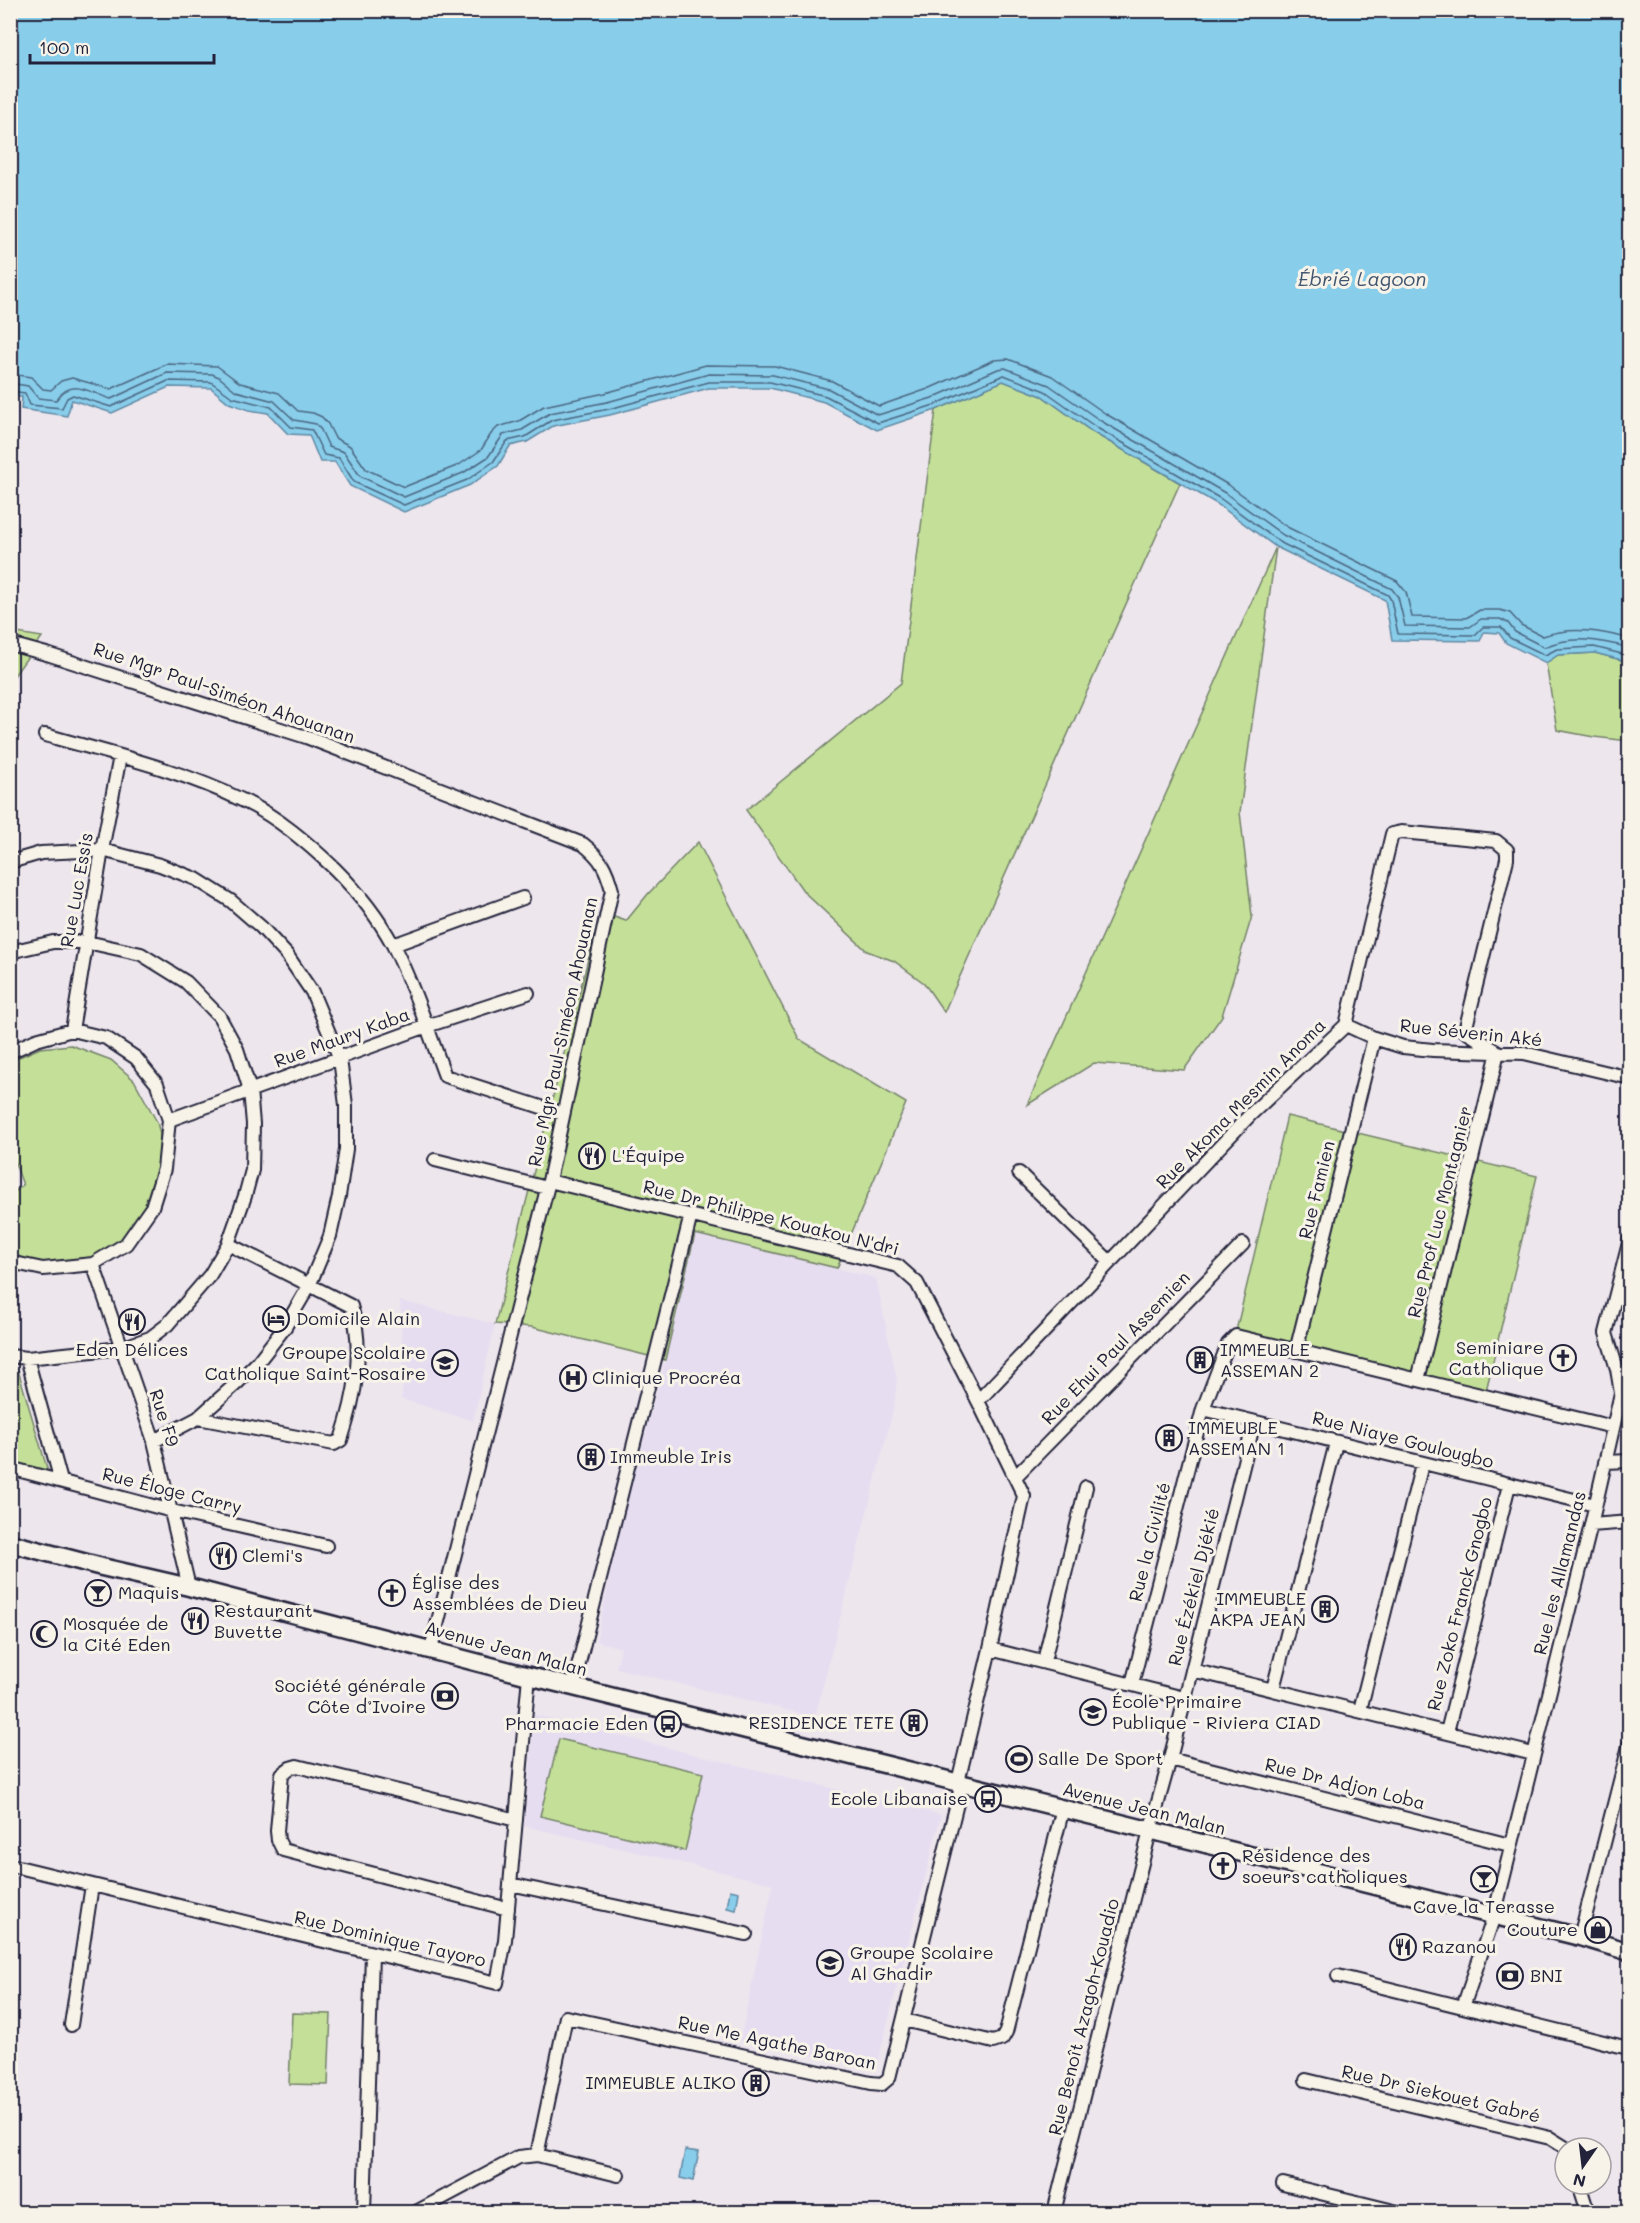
<svg xmlns="http://www.w3.org/2000/svg" width="1640" height="2223" viewBox="0 0 1640 2223" font-family="Mali,sans-serif">
<rect width="100%" height="100%" fill="#eee6ed"/>
<filter id="ink" filterUnits="userSpaceOnUse"><feTurbulence type="fractalNoise" baseFrequency=".0167" numOctaves="2"/><feDisplacementMap in="SourceGraphic" scale="12" xChannelSelector="R" yChannelSelector="G"/><feConvolveMatrix kernelMatrix="1 2 1 2 8 2 1 2 1" color-interpolation-filters="sRGB"/></filter>
<g filter="url(#ink)">
<path fill="#e7ddf1" d="M 694,1234 L 876,1278 L 897,1380 L 894,1406 L 815,1717 L 616,1668 L 621,1648 L 596,1641 L 623,1517 L 665,1361 Z
M 400,1301 L 495,1324 L 473,1421 L 401,1399 L 404,1378 Z
M 535,1715 L 941,1815 L 876,2069 L 740,2041 L 773,1884 L 524,1826 Z"/>
<path fill="#c4e098" stroke="#73816a" stroke-width="1.5" d="M 1003,381 L 1042,396 L 1094,433 L 1180,483 L 944,1012 L 924,983 L 894,961 L 867,951 L 804,892 L 746,810 L 901,683 L 936,410 Z
M 1276,547 L 1240,812 L 1252,916 L 1222,1016 L 1184,1070 L 1094,1063 L 1027,1105 Z
M 11,632 L 42,637 L 11,680 Z
M 1595,653 L 1629,662 L 1629,741 L 1594,737 L 1557,730 L 1546,663 L 1558,655 Z
M 10,716 L 15,787 L 11,795 L 10,795 Z
M 698,842 L 799,1039 L 906,1103 L 837,1268 L 695,1234 L 665,1360 L 532,1327 L 495,1324 L 600,912 L 626,921 L 648,894 Z
M 71,1045 L 111,1060 L 134,1080 L 157,1122 L 160,1134 L 159,1168 L 147,1205 L 122,1240 L 95,1257 L 43,1264 L 11,1259 L 11,1195 L 23,1185 L 11,1152 L 10,1061 L 40,1048 Z
M 1287,1116 L 1537,1176 L 1486,1391 L 1236,1331 Z
M 11,1368 L 18,1370 L 49,1475 L 11,1465 Z
M 559,1739 L 703,1773 L 685,1851 L 540,1816 Z
M 292,2013 L 331,2014 L 328,2085 L 289,2084 Z"/>
<path fill="#88cdea" stroke="#5f89a4" stroke-width="1.5" d="M 10,11 L 1629,11 L 1629,662 L 1595,653 L 1558,655 L 1546,663 L 1506,643 L 1499,633 L 1484,632 L 1480,641 L 1392,640 L 1385,600 L 1276,547 L 1217,504 L 1094,433 L 1042,396 L 1003,381 L 936,410 L 877,430 L 824,402 L 770,388 L 709,388 L 610,415 L 553,426 L 527,442 L 510,446 L 498,466 L 470,485 L 404,512 L 350,486 L 335,462 L 320,462 L 309,435 L 288,434 L 268,413 L 249,410 L 229,403 L 211,388 L 169,387 L 112,413 L 72,400 L 67,416 L 21,409 L 22,397 L 10,396 Z
M 730,1890 L 739,1892 L 736,1910 L 727,1908 Z
M 685,2150 L 699,2152 L 693,2181 L 680,2178 Z"/>
<g fill="none" stroke-linecap="round" stroke-linejoin="round">
<path stroke="#4b6681" stroke-width="1.5" d="M 10,374 L 31,377 L 43,389 L 51,390 L 61,381 L 72,378 L 111,389 L 167,364 L 217,366 L 240,383 L 279,393 L 298,411 L 313,413 L 322,417 L 328,424 L 335,438 L 350,446 L 366,469 L 404,487 L 459,465 L 481,450 L 491,434 L 498,427 L 519,421 L 544,406 L 605,393 L 706,365 L 775,366 L 832,381 L 879,406 L 928,389 L 994,360 L 1008,359 L 1052,376 L 1106,414 L 1230,486 L 1287,527 L 1397,581 L 1406,592 L 1412,617 L 1466,618 L 1480,610 L 1500,610 L 1510,613 L 1521,625 L 1543,636 C 1572,626 1601,631 1630,639
M 10,383 L 28,386 L 38,398 L 56,400 C 72,377 88,392 111,399 L 167,373 L 212,374 L 219,377 L 236,391 L 274,401 L 294,420 L 316,424 L 321,430 L 329,447 L 344,452 L 360,476 L 404,497 L 463,473 L 488,457 L 503,435 L 522,430 L 550,413 L 607,402 L 709,374 L 773,375 L 829,389 L 878,415 L 932,398 L 998,369 L 1005,368 L 1049,385 L 1101,421 L 1225,493 L 1283,535 L 1392,589 L 1398,597 L 1405,626 L 1470,627 L 1481,619 L 1500,619 L 1508,623 L 1515,632 L 1544,647 C 1574,635 1599,640 1630,648
M 10,391 L 25,393 L 30,405 L 62,408 L 67,398 L 73,395 L 111,407 L 168,381 L 211,382 L 232,397 L 271,407 L 291,427 L 312,430 L 324,455 L 339,458 L 354,482 L 404,505 L 467,480 L 493,462 L 507,441 L 525,437 L 552,420 L 609,409 L 709,382 L 770,382 L 826,396 L 878,423 L 934,405 L 1004,375 L 1045,391 L 1097,428 L 1221,499 L 1279,542 L 1388,595 L 1391,600 L 1398,634 L 1475,635 L 1483,627 L 1501,627 L 1510,638 L 1545,655 L 1557,649 L 1594,647 L 1630,656"/>
<defs>
<path id="minor" d="M 10,644 L 50,655 L 306,737 L 583,844 C 601,858 606,868 612,890 L 549,1181 L 431,1649
M 45,735 C 112,754 181,770 244,801 C 278,817 308,843 335,869 C 357,891 378,917 393,945 C 414,987 429,1033 445,1076 L 563,1114
M 10,862 L 41,853 L 102,850 L 160,865 L 196,879 L 231,901 L 261,927 L 287,955 L 312,992 L 340,1059 L 346,1105 L 346,1149 L 339,1196 L 330,1236 L 309,1286 L 285,1327 L 257,1363 L 237,1383 L 198,1418 L 154,1441
M 393,945 L 523,898
M 10,952 L 53,942 L 87,942 L 141,954 L 186,982 L 219,1016 L 237,1049 L 250,1090 L 253,1124 L 252,1170 L 245,1196 L 228,1244 L 210,1275 L 167,1325 L 150,1338 L 121,1348 L 27,1358 L 10,1356
M 1346,1025 L 1374,1038 L 1403,1047 L 1433,1050 L 1524,1053 L 1630,1078
M 72,1030 L 102,850 L 120,756
M 10,1052 L 36,1040 L 72,1030 L 106,1038 L 136,1058 L 157,1084 L 169,1120 L 164,1169 L 152,1207 L 126,1244 L 93,1264 L 43,1269 L 10,1262
M 169,1120 L 427,1026 L 528,993
M 435,1160 L 547,1188
M 1019,1173 L 1110,1262
M 549,1181 L 898,1266 L 917,1283 L 978,1401 L 1024,1496 L 990,1649 L 958,1782
M 93,1264 L 154,1441 L 189,1587
M 1296,1351 L 1374,1038
M 27,1358 L 61,1481
M 978,1401 L 1250,1115 L 1346,1025 L 1392,834 L 1401,832 L 1496,841 L 1507,850 L 1507,859 L 1465,1031 L 1498,1052 L 1418,1380
M 1203,1409 L 1595,1505
M 198,1418 L 334,1444 L 341,1440 C 355,1398 365,1350 351,1306 L 228,1244
M 1605,1462 L 1630,1461
M 10,1468 L 172,1511 L 326,1546
M 1015,1477 L 1243,1244
M 1591,1525 L 1630,1522
M 990,1649 L 1184,1698
M 1044,1661 L 1086,1487
M 1192,1670 L 1533,1754
M 1132,1684 L 1203,1409 L 1228,1344 L 1236,1336 L 1613,1427
M 573,1687 L 691,1215
M 1273,1689 L 1336,1443
M 1360,1710 L 1422,1464
M 1447,1732 L 1509,1485
M 1170,1759 L 1510,1845
M 10,1865 L 497,1983 L 505,1940 L 529,1676
M 510,1884 L 746,1934
M 508,1909 L 283,1850 L 278,1840 L 277,1831 L 282,1774 L 290,1768 L 297,1766 L 516,1820
M 1580,1937 L 1630,1742
M 1338,1976 L 1624,2047
M 1463,2007 L 1494,1916 L 1591,1525 L 1621,1393 L 1617,1369 L 1606,1333 L 1630,1239
M 904,2020 L 993,2042 L 1002,2039 L 1006,2032 L 1063,1808
M 71,2025 L 92,1885
M 1306,2080 L 1550,2138 L 1566,2148
M 537,2155 L 566,2017 L 871,2083 L 882,2084 L 889,2078 L 962,1783
M 1283,2184 L 1398,2212
M 1579,2184 L 1588,2212
M 364,2212 L 372,1954
M 416,2212 L 519,2157 L 537,2155 L 618,2175
M 1054,2212 L 1150,1831 L 1170,1759 L 1254,1422"/>
<path id="secondary" d="M 10,1543 L 102,1567 L 189,1587 L 529,1676 L 1580,1937 L 1630,1952"/>
</defs>
<use href="#minor" stroke="#22223b" stroke-width="16"/>
<use href="#secondary" stroke="#22223b" stroke-width="21"/>
<use href="#minor" stroke="#f7f3e8" stroke-width="12"/>
<use href="#secondary" stroke="#f7f3e8" stroke-width="16"/>
</g>
</g>
<defs>
<symbol id="restaurant-ring" viewBox="-11 -11 22 22"><circle r="9.5" fill="#f7f3e8" stroke="#22223b" stroke-width="1.5"/><path d="M-5-6h1v4h1v-4h1v4h1v-4h1v5L-1.5 .5V6h-2V.5L-5-1ZM5-6V6H3V1.5H1.5Q1.5-4 5-6Z" fill="#22223b"/></symbol>
<symbol id="hotel-ring" viewBox="-11 -11 22 22"><circle r="9.5" fill="#f7f3e8" stroke="#22223b" stroke-width="1.5"/><path d="M-6-4.5h1.5V1H6V5H4.5V3h-9V5H-6ZM-4 0a1.8 1.8 0 1 1 3.6 0ZM.5 0V-2.5h3Q6-2.5 6 0Z" fill="#22223b"/></symbol>
<symbol id="church-ring" viewBox="-11 -11 22 22"><circle r="9.5" fill="#f7f3e8" stroke="#22223b" stroke-width="1.5"/><path d="M-1.2-6h2.4v3.5h3.3v2.4h-3.3V6h-2.4V-.1h-3.3v-2.4h3.3Z" fill="#22223b"/></symbol>
<symbol id="building-ring" viewBox="-11 -11 22 22"><circle r="9.5" fill="#f7f3e8" stroke="#22223b" stroke-width="1.5"/><path d="M-4-6H4V6H1V3H-1V6H-4ZM-2.5-4.3h1.7v1.8h-1.7ZM.8-4.3h1.7v1.8H.8ZM-2.5-1h1.7V.8h-1.7ZM.8-1h1.7V.8H.8Z" fill="#22223b"/></symbol>
<symbol id="school-ring" viewBox="-11 -11 22 22"><circle r="9.5" fill="#f7f3e8" stroke="#22223b" stroke-width="1.5"/><path d="M0-5L7-2L0 1L-7-2ZM-4 1L0 2.5L4 1V4Q0 6-4 4Z" fill="#22223b"/></symbol>
<symbol id="hospital-ring" viewBox="-11 -11 22 22"><circle r="9.5" fill="#f7f3e8" stroke="#22223b" stroke-width="1.5"/><path d="M-5-5h3v3.5h4V-5h3V5h-3V1.5h-4V5h-3Z" fill="#22223b"/></symbol>
<symbol id="bar-ring" viewBox="-11 -11 22 22"><circle r="9.5" fill="#f7f3e8" stroke="#22223b" stroke-width="1.5"/><path d="M-6-5H6L.8 .8V4.5H3.5V6h-7V4.5H-.8V.8Z" fill="#22223b"/></symbol>
<symbol id="mosque-ring" viewBox="-11 -11 22 22"><circle r="9.5" fill="#f7f3e8" stroke="#22223b" stroke-width="1.5"/><path d="M3.5-4.9A6 6 0 1 0 3.5 4.9A5 5 0 1 1 3.5-4.9Z" fill="#22223b"/></symbol>
<symbol id="bank-ring" viewBox="-11 -11 22 22"><circle r="9.5" fill="#f7f3e8" stroke="#22223b" stroke-width="1.5"/><path d="M-6-4H6V4H-6ZM0-2.3a2.3 2.3 0 1 0 0 4.6a2.3 2.3 0 1 0 0-4.6Z" fill="#22223b"/></symbol>
<symbol id="bus-ring" viewBox="-11 -11 22 22"><circle r="9.5" fill="#f7f3e8" stroke="#22223b" stroke-width="1.5"/><path d="M-5-6H5V4H4V6H2V4H-2V6H-4V4H-5ZM-3.5-4V0h7V-4ZM-3.5 1.2v1.5H-2V1.2ZM2 1.2v1.5H3.5V1.2Z" fill="#22223b"/></symbol>
<symbol id="stadium-ring" viewBox="-11 -11 22 22"><circle r="9.5" fill="#f7f3e8" stroke="#22223b" stroke-width="1.5"/><path d="M0-5a6.5 5 0 1 0 0 10a6.5 5 0 1 0 0-10ZM-3.5-1.8h7v3.6h-7Z" fill="#22223b"/></symbol>
<symbol id="shop-ring" viewBox="-11 -11 22 22"><circle r="9.5" fill="#f7f3e8" stroke="#22223b" stroke-width="1.5"/><path d="M-5-2.5h2.3a2.7 3.5 0 0 1 5.4 0H5L5.5 6h-11ZM-1.5-2.5h3a1.5 2.3 0 0 0-3 0Z" fill="#22223b"/></symbol>
</defs>
<g fill-rule="evenodd">
<use href="#restaurant-ring" x="577" y="1141" width="30" height="30"/>
<use href="#hotel-ring" x="261" y="1304" width="30" height="30"/>
<use href="#restaurant-ring" x="117" y="1307" width="30" height="30"/>
<use href="#church-ring" x="1548" y="1343" width="30" height="30"/>
<use href="#building-ring" x="1185" y="1345" width="30" height="30"/>
<use href="#school-ring" x="430" y="1348" width="30" height="30"/>
<use href="#hospital-ring" x="558" y="1363" width="30" height="30"/>
<use href="#building-ring" x="1154" y="1423" width="30" height="30"/>
<use href="#building-ring" x="576" y="1442" width="30" height="30"/>
<use href="#restaurant-ring" x="208" y="1541" width="30" height="30"/>
<use href="#bar-ring" x="83" y="1578" width="30" height="30"/>
<use href="#church-ring" x="377" y="1578" width="30" height="30"/>
<use href="#building-ring" x="1310" y="1594" width="30" height="30"/>
<use href="#restaurant-ring" x="180" y="1606" width="30" height="30"/>
<use href="#mosque-ring" x="29" y="1619" width="30" height="30"/>
<use href="#bank-ring" x="430" y="1681" width="30" height="30"/>
<use href="#school-ring" x="1078" y="1697" width="30" height="30"/>
<use href="#building-ring" x="899" y="1708" width="30" height="30"/>
<use href="#bus-ring" x="653" y="1709" width="30" height="30"/>
<use href="#stadium-ring" x="1004" y="1744" width="30" height="30"/>
<use href="#bus-ring" x="973" y="1784" width="30" height="30"/>
<use href="#church-ring" x="1208" y="1851" width="30" height="30"/>
<use href="#bar-ring" x="1469" y="1864" width="30" height="30"/>
<use href="#shop-ring" x="1583" y="1915" width="30" height="30"/>
<use href="#restaurant-ring" x="1388" y="1932" width="30" height="30"/>
<use href="#school-ring" x="815" y="1948" width="30" height="30"/>
<use href="#bank-ring" x="1495" y="1961" width="30" height="30"/>
<use href="#building-ring" x="741" y="2068" width="30" height="30"/>
</g>
<g text-anchor="middle" stroke-width="6" stroke-linejoin="round" paint-order="stroke">
<g font-size="18" fill="#22223b" stroke="#f7f3e8">
<text transform="translate(224 693) rotate(19)" y="6">Rue Mgr Paul-Siméon Ahouanan</text>
<text transform="translate(77 890) rotate(-80)" y="6">Rue Luc Essis</text>
<text transform="translate(563 1032) rotate(-78)" y="6">Rue Mgr Paul-Siméon Ahouanan</text>
<text transform="translate(1471 1033) rotate(6)" y="6">Rue Séverin Aké</text>
<text transform="translate(342 1038) rotate(-20)" y="6">Rue Maury Kaba</text>
<text transform="translate(1241 1104) rotate(-45)" y="6">Rue Akoma Mesmin Anoma</text>
<text transform="translate(1317 1190) rotate(-76)" y="6">Rue Famien</text>
<text transform="translate(1440 1212) rotate(-76)" y="6">Rue Prof Luc Montagnier</text>
<text transform="translate(771 1218) rotate(14)" y="6">Rue Dr Philippe Kouakou N'dri</text>
<text transform="translate(1116 1348) rotate(-46)" y="6">Rue Ehui Paul Assemien</text>
<text transform="translate(164 1418) rotate(72)" y="6">Rue F9</text>
<text transform="translate(1403 1440) rotate(14)" y="6">Rue Niaye Goulougbo</text>
<text transform="translate(172 1491) rotate(14)" y="6">Rue Éloge Carry</text>
<text transform="translate(1150 1542) rotate(-76)" y="6">Rue la Civilité</text>
<text transform="translate(1560 1573) rotate(-76)" y="6">Rue les Allamandas</text>
<text transform="translate(1194 1587) rotate(-76)" y="6">Rue Ézékiel Djékié</text>
<text transform="translate(1460 1604) rotate(-76)" y="6">Rue Zoko Franck Gnogbo</text>
<text transform="translate(506 1649) rotate(15)" y="6">Avenue Jean Malan</text>
<text transform="translate(1345 1784) rotate(14)" y="6">Rue Dr Adjon Loba</text>
<text transform="translate(1144 1809) rotate(14)" y="6">Avenue Jean Malan</text>
<text transform="translate(390 1939) rotate(13)" y="6">Rue Dominique Tayoro</text>
<text transform="translate(1084 2017) rotate(-76)" y="6">Rue Benoît Azagoh-Kouadio</text>
<text transform="translate(777 2043) rotate(12)" y="6">Rue Me Agathe Baroan</text>
<text transform="translate(1441 2094) rotate(13)" y="6">Rue Dr Siekouet Gabré</text>
</g>
<g font-size="18" fill="#22223b" stroke="#f7f3e8" text-anchor="start">
<text x="612" y="1162">L'Équipe</text>
<text x="296" y="1325">Domicile Alain</text>
<text x="1544" y="1354" text-anchor="end">Seminiare<tspan x="1544" dy="21">Catholique</tspan></text>
<text x="132" y="1356" text-anchor="middle">Eden Délices</text>
<text x="1220" y="1356">IMMEUBLE<tspan x="1220" dy="21">ASSEMAN 2</tspan></text>
<text x="426" y="1359" text-anchor="end">Groupe Scolaire<tspan x="426" dy="21">Catholique Saint-Rosaire</tspan></text>
<text x="592" y="1384">Clinique Procréa</text>
<text x="1188" y="1434">IMMEUBLE<tspan x="1188" dy="21">ASSEMAN 1</tspan></text>
<text x="610" y="1463">Immeuble Iris</text>
<text x="242" y="1562">Clemi's</text>
<text x="412" y="1589">Église des<tspan x="412" dy="21">Assemblées de Dieu</tspan></text>
<text x="118" y="1599">Maquis</text>
<text x="1306" y="1605" text-anchor="end">IMMEUBLE<tspan x="1306" dy="21">AKPA JEAN</tspan></text>
<text x="214" y="1617">Restaurant<tspan x="214" dy="21">Buvette</tspan></text>
<text x="63" y="1630">Mosquée de<tspan x="63" dy="21">la Cité Eden</tspan></text>
<text x="426" y="1692" text-anchor="end">Société générale<tspan x="426" dy="21">Côte d’Ivoire</tspan></text>
<text x="1112" y="1708">École Primaire<tspan x="1112" dy="21">Publique - Riviera CIAD</tspan></text>
<text x="894" y="1729" text-anchor="end">RESIDENCE TETE</text>
<text x="648" y="1730" text-anchor="end">Pharmacie Eden</text>
<text x="1038" y="1765">Salle De Sport</text>
<text x="968" y="1805" text-anchor="end">Ecole Libanaise</text>
<text x="1242" y="1862">Résidence des<tspan x="1242" dy="21">soeurs catholiques</tspan></text>
<text x="1484" y="1913" text-anchor="middle">Cave la Terasse</text>
<text x="1578" y="1936" text-anchor="end">Couture</text>
<text x="1422" y="1953">Razanou</text>
<text x="850" y="1959">Groupe Scolaire<tspan x="850" dy="21">Al Ghadir</tspan></text>
<text x="1530" y="1982">BNI</text>
<text x="736" y="2089" text-anchor="end">IMMEUBLE ALIKO</text>
</g>
<g font-size="20" font-style="italic" fill="#415570" stroke="#f7f3e8">
<text x="1362" y="286">Ébrié Lagoon</text>
</g>
</g>
<rect width="1640" height="2223" fill="none" stroke="#f7f3e8" stroke-width="36"/>
<rect x="18" y="18" width="1604" height="2187" fill="none" stroke="#22223b" stroke-width="2" filter="url(#ink)"/>
<g transform="translate(1583 2166) rotate(194)"><circle r="28" fill="#f7f3e8" stroke="#a29fa3" stroke-width="1.5"/>
<path d="M0-4.5L10 22L0 15L-10 22Z" fill="#22223b"/>
<text y="-9" font-size="16" font-weight="bold" text-anchor="middle" fill="#22223b">N</text>
</g>
<path d="M30 54v9h184v-9" fill="none" stroke="#22223b" stroke-width="3"/>
<text x="39" y="54" font-size="18" fill="#22223b" stroke="#f7f3e8" stroke-width="4.5" paint-order="stroke">100 m</text>
</svg>
